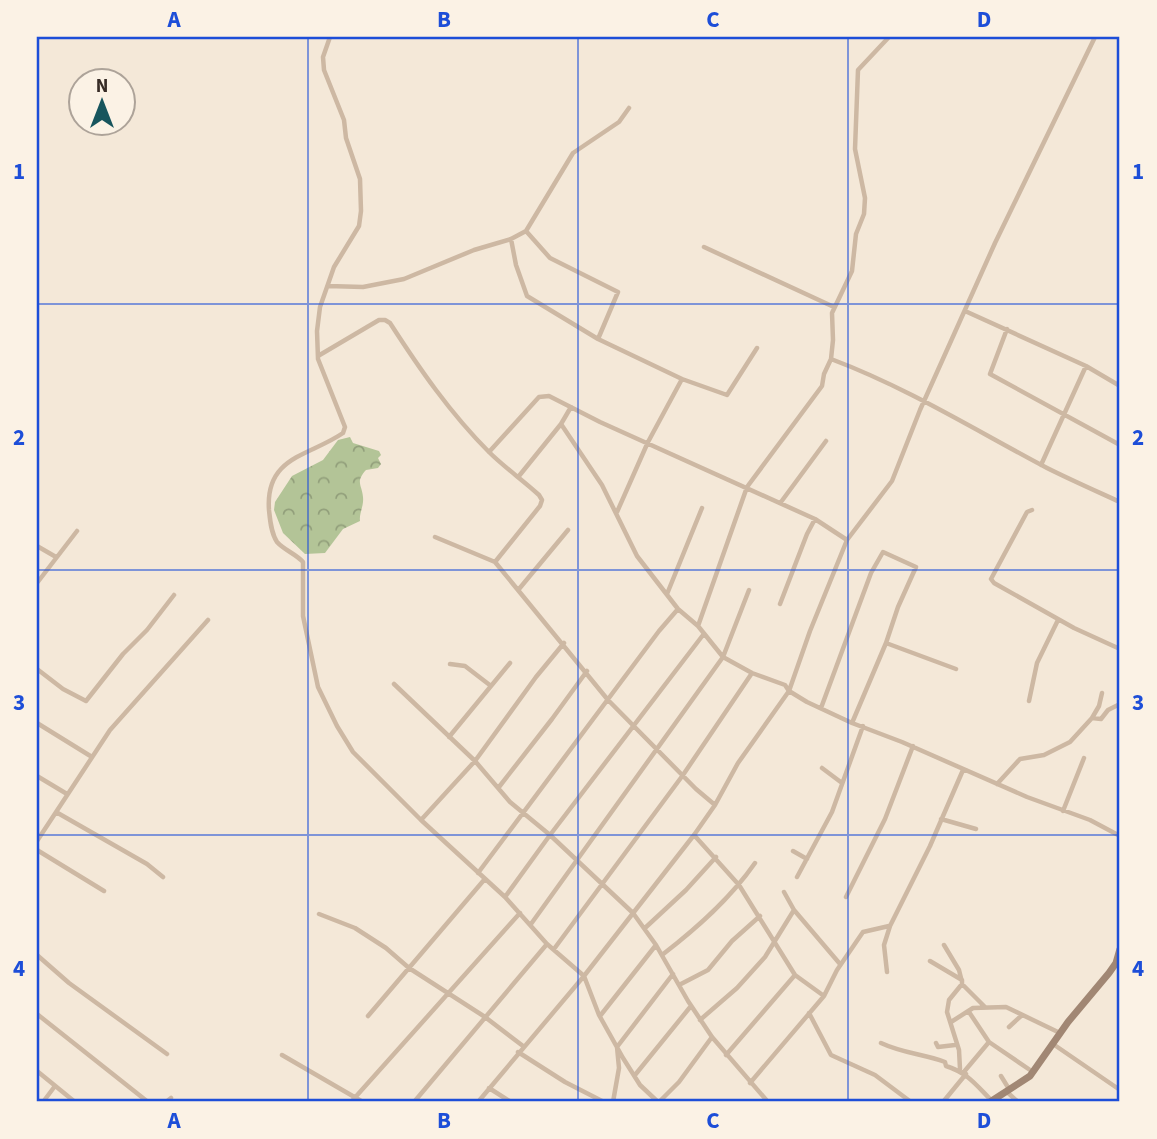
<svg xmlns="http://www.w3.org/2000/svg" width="1157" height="1139" viewBox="0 0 1157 1139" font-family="'Source Sans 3',sans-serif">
<defs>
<pattern id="forest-crowns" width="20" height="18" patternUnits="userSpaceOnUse" patternTransform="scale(1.75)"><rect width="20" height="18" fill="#b3c497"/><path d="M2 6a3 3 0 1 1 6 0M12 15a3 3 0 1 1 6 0" fill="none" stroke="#929f7b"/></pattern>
</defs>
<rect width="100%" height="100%" fill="#f4e8d8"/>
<path fill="url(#forest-crowns)" d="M 350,437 L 353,443 L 379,451 L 381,455 L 378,458 L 381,464 L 378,468 L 366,470 C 355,482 362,485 363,497 C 364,506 359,513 360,521 L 343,529 L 325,553 L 305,554 L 283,533 L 274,510 L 275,502 L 292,476 L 323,460 L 338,440 Z"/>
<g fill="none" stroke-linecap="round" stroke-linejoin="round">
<path stroke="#cdb8a3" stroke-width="4.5" d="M 330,37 L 323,57 L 324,70 L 344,120 L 346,138 L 360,179 L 361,211 L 359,226 L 334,267 L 320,307 L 317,331 L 318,359 L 345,427 L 343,433 C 310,456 265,456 269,510 C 270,520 271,533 277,542 C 284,550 296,554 303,562 L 303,616 L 318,687 L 337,726 L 353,752 L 421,820 L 505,897 L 547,944 L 584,976 L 599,1015 L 623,1058 L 640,1085 L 658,1102
M 889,37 L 858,70 L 855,149 L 865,198 L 864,214 L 856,234 L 852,271 L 832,313 L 833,340 L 831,359 C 908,388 975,430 1047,468 C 1071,480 1096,491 1120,502
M 526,231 L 550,258 L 618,292 L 598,339
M 511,239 L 516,265 L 527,296 L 598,339 L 682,379
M 704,247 L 834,307
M 328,286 L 363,287 L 404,279 L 474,250 L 511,239 L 526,231 L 573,153 L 619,122 L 629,108
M 965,311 L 1086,366 L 1120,386
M 1007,329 L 990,374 L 1120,445
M 318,356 L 379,320 L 385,320 L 390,323 C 419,368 450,413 489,452 C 505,468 523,480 539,495 L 542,500 L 540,506 L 495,562
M 571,407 L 561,424 L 602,485 L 637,556 L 678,609 L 698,626 L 723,657 L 752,673 L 785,685 L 789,691 L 807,702 L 852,723 L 902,742 L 1027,797 L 1090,820 L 1120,836
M 489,452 L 539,397 L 549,396 L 600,422 L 815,519 L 847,540
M 1041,465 L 1086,366
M 519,476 L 561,424
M 781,502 L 826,441
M 1032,510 L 1027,512 L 991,579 L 994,583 L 1074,628 L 1120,649
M 617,512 L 648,442 L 682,379 L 727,395 L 757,348
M 435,537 L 495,562 L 608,700 L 696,789 L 715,805
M 37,546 L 56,557
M 37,583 L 77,531
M 519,589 L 568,530
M 667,594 L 702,508
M 780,604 L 807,534 L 815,519
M 698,626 L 747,487 L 822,386 L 824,374 L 831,359
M 450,664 L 465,666 L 491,686
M 37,669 L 63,689 L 86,701 L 123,654 L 147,630 L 174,595
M 394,684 L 475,761 L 510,802 L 550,835 L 633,913 L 656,945 L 688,1001 L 712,1037 L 768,1102
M 1029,701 L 1037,663 L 1058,620
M 821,708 L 871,573 L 883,552 L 916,567 L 898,607 L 886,643
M 1092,718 L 1099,706 L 1102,693
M 37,723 L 92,757
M 852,723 L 886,643 L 956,669
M 449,737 L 510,663
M 822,768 L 842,783
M 37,776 L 67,794
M 997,784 L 1020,759 L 1044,755 L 1070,742 L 1092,718 L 1101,719 L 1108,710 L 1120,704
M 499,787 L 552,719 L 587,671
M 1063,811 L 1084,758
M 56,812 L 147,864 L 163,877
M 941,819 L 976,829
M 421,820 L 475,761 L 536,677 L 564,643
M 694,835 L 739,885 L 795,975 L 824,996
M 37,841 L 110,730 L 208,620
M 37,850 L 104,891
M 793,851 L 807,859
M 478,873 L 659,631 L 678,609
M 797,877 L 832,812 L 863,726
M 784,892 L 794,910 L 840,964
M 505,897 L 550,835 L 703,635
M 846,897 L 885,819 L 913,746
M 319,914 L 355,928 L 386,948 L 409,968 L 485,1017 L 523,1046
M 531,924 L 723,657 L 749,590
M 645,928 L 686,890 L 716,857
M 944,945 L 959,970 L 961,978
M 554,949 L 683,775 L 752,673
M 37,955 L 69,983 L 167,1054
M 662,955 C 697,928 730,899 755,863
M 930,961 L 962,980 L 962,984 L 984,1006
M 887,972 L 884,945 L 890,926 L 930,846 L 963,770
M 679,985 L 708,970 L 732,941 L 760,916
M 969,1012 L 989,1042 L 1033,1072
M 809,1013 L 831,1055 L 875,1075 L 911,1102
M 37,1014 L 148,1102
M 368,1016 L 484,880
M 600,1016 L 656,945
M 700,1020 L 737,988 L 765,957 L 794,910
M 951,1022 L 973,1008 L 1006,1007 L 1060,1033
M 1009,1027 L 1022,1015
M 881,1043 C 902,1053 923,1054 945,1062 L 946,1066 C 968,1073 976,1085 992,1101
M 936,1043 L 938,1047 L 955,1045
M 1053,1044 L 1120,1090
M 518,1052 L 565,1082 L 604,1102
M 282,1055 L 363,1102
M 726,1055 L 795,975
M 960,1069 L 959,1050 L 947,1012 L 949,1000 L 962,984
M 37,1071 L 75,1102
M 963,1073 L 989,1042
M 635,1075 L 691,1006
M 1001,1076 L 1009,1089
M 750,1083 L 824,996 L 837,970 L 863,932 L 889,926
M 489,1088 L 511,1102
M 1006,1091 L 1018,1102
M 43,1102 L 55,1086
M 166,1102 L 171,1098
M 351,1102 L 520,913
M 414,1102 L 547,944
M 478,1102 L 584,976 L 694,835 L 715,805 L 738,763 L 789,691 L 810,631 L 847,540 L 892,481 L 920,410 L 995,243 L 1095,37
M 613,1102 L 619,1068 L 617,1047 L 673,974
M 659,1102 L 679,1082 L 712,1037
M 943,1102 L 966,1074"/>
<path stroke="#a18774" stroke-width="7" d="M 990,1102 L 1030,1076 L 1068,1022 L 1109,973 L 1116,963 L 1120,949"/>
</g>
<path fill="none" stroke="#1d4ed8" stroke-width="2" stroke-opacity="0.55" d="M 308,37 L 308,1102M 578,37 L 578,1102M 848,37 L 848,1102M 37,304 L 1120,304M 37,570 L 1120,570M 37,835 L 1120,835"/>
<rect width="1157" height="1139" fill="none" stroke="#fbf2e5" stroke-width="77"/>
<g transform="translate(102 102)"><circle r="33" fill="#fbf2e5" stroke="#ada399" stroke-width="2"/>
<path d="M0-5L12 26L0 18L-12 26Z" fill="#17555d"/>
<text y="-10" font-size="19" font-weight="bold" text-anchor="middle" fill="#372c26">N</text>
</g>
<rect x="38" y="38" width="1080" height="1062" fill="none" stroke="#1d4ed8" stroke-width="2.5"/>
<g font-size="23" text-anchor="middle" font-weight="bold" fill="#1d4ed8">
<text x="174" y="27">A</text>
<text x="444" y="27">B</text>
<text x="713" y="27">C</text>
<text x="984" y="27">D</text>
<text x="19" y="179">1</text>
<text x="1138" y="179">1</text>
<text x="19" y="445">2</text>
<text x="1138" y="445">2</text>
<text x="19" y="710">3</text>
<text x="1138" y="710">3</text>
<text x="19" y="976">4</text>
<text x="1138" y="976">4</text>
<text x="174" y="1128">A</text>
<text x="444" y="1128">B</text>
<text x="713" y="1128">C</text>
<text x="984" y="1128">D</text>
</g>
</svg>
